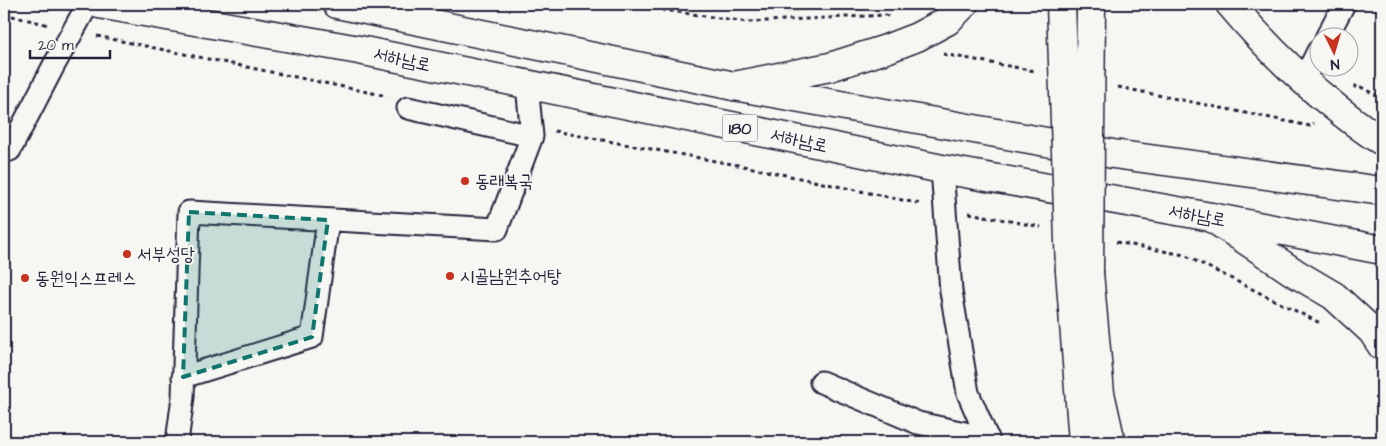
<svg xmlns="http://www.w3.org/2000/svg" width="1386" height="446" viewBox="0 0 1386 446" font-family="'Architects Daughter','Poor Story',sans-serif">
<rect width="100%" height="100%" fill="#f6f6f2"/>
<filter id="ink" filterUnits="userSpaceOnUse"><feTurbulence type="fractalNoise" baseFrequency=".02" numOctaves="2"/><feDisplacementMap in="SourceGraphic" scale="10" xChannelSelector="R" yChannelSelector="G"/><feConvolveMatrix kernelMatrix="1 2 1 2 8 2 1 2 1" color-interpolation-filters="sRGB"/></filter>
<g filter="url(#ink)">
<path fill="#e9e0d0" d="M 704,4 L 842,4 L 792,13 Z"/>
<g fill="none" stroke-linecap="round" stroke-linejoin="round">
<path stroke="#5d8aa0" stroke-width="8" d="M 1363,5 L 1364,4"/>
<defs>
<path id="minor" d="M 1326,38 L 1344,4
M 1303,81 L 1318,51
M 408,108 L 532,136
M 4,152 L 10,150 L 53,67 L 88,4
M 942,169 L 951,291 L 968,393 L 989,442
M 183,377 L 312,337 L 328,220
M 821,382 L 918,423 L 988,438
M 177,442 L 183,397 L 189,212 L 497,229 L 532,136 L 527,85"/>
<path id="primary" d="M 99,4 L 359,50 L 942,169 L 1211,217 L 1382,250
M 337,4 L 734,86 L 1113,154 L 1382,191"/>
<path id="motorway" d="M 1230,4 C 1262,42 1296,76 1335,107 C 1350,119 1365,131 1382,141
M 734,86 L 830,67 L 886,49 L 917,37 L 947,21 L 964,4
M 1211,217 L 1295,273 L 1334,296 L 1372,331 L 1382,346
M 1070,271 L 1083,442
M 1089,273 L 1100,393 L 1111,442"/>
</defs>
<use href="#minor" stroke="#22223b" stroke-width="25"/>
<use href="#primary" stroke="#22223b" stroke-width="31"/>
<use href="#motorway" stroke="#22223b" stroke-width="31"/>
<path stroke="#22223b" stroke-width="3" stroke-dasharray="4 4" stroke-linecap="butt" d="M 622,4 L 747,22 L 886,15 L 891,18
M 4,14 L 49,25
M 97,36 L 387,96
M 943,54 L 1035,71
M 1118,87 L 1310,126 L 1314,123
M 1354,88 L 1357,85 L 1382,98
M 554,131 L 748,167 L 921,204
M 969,213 L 1041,227
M 1116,242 L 1184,255 L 1322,324"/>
<use href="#minor" stroke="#f6f6f2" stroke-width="21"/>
<use href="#primary" stroke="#f6f6f2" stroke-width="28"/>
<use href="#motorway" stroke="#f6f6f2" stroke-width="28"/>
<defs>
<path id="motorway-bridge" d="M 1061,4 L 1070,271
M 1089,273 L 1091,4"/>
</defs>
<use href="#motorway-bridge" stroke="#22223b" stroke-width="31" stroke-linecap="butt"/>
<use href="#motorway-bridge" stroke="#f6f6f2" stroke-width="28"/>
</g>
</g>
<path fill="#0f766e" fill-opacity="0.2" stroke="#0f766e" stroke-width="4" stroke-dasharray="10 6" stroke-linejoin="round" d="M 189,212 L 328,220 L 312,337 L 183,377 Z"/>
<g fill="#c8321e" stroke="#f6f6f2" stroke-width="2">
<circle cx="465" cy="181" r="5"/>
<circle cx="127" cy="254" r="5"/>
<circle cx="450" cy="276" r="5"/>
<circle cx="25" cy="278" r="5"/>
</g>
<g text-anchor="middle" stroke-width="4" stroke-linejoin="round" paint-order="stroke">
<rect fill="#f6f6f2" stroke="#626272" stroke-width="1" x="722.5" y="114.5" width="35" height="27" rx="4"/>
<g font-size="16" font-weight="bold" fill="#22223b">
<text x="740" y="134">180</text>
</g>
<g font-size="18" fill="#22223b" stroke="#f6f6f2">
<text transform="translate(402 59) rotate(12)" y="6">서하남로</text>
<text transform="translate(799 140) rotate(12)" y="6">서하남로</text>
<text transform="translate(1197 215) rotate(10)" y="6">서하남로</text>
</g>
<g font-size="18" fill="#22223b" stroke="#f6f6f2" text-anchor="start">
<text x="475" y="187">동래복국</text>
<text x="137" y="260">서부성당</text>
<text x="460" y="282">시골남원추어탕</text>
<text x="35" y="284">동원익스프레스</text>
</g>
</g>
<rect width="1386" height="446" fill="none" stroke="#f6f6f2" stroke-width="20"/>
<rect x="10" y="10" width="1366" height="426" fill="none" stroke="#22223b" stroke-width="2" filter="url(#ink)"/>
<g transform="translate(1334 52) rotate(175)"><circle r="24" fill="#f6f6f2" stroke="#a1a1a9"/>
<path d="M0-4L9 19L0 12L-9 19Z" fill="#c8321e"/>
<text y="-8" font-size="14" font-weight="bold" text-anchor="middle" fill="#22223b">N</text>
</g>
<path d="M30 50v8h80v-8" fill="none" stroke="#22223b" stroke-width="2.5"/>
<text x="38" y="50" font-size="15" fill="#22223b" stroke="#f6f6f2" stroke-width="4" paint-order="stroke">20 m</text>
</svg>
